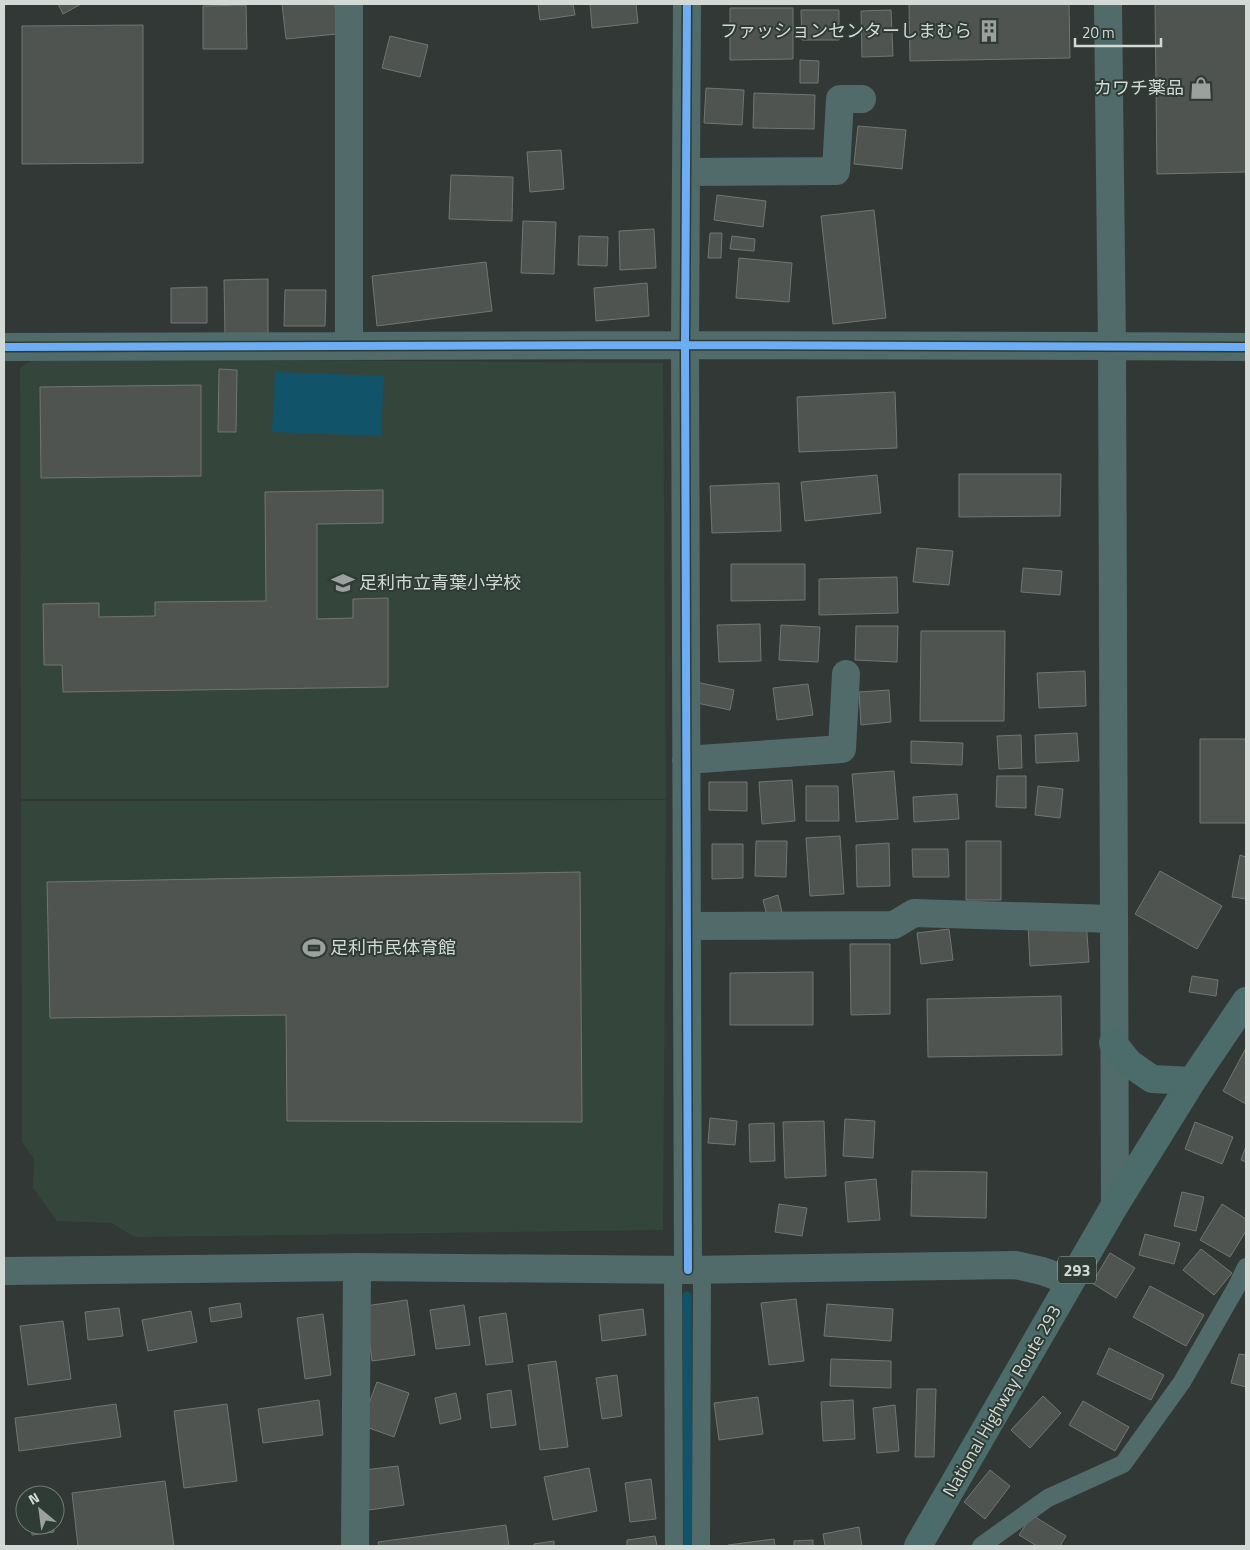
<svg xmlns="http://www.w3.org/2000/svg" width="1250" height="1550" viewBox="0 0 1250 1550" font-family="'Titillium Web','Noto Sans JP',sans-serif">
<rect width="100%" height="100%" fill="#323835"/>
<path fill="#34453c" d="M 36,358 L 663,363 L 666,799 L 21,799 L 20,368 Z
M 666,800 L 663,1230 L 134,1237 L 112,1223 L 57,1221 L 33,1188 L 34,1159 L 22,1142 L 21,801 Z"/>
<path fill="#11546a" d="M 275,372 L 384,376 L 381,436 L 272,432 Z"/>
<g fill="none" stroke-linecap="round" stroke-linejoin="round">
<path stroke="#11546a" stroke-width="9" d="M 687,1296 L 688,1546"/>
</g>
<path fill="#505450" stroke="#727673" d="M 58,4 L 81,4 L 63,14 Z
M 282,4 L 335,4 L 337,34 L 286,39 Z
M 538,4 L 573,4 L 575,15 L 540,20 Z
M 590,4 L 636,4 L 638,23 L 592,28 Z
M 909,4 L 1069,4 L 1070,58 L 910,61 Z
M 1155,4 L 1246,4 L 1246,172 L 1157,174 Z
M 246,5 L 247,49 L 203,49 L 203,6 Z
M 730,8 L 793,8 L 793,59 L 730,60 Z
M 801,10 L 839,10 L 839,40 L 802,40 Z
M 891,10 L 893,56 L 862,57 L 861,11 Z
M 143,25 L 143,163 L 22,164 L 22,26 Z
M 390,36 L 428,45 L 420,77 L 382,68 Z
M 800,60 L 819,61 L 818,83 L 800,83 Z
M 706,88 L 744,90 L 742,125 L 704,123 Z
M 754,93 L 815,95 L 814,129 L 753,128 Z
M 858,126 L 906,130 L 902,169 L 854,164 Z
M 561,150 L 564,189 L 530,192 L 527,152 Z
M 451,175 L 513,177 L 512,221 L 449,219 Z
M 717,195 L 766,201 L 763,227 L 714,220 Z
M 874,210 L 886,318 L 833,324 L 821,216 Z
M 523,221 L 556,222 L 554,274 L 521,273 Z
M 654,229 L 656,268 L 620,270 L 619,231 Z
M 710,233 L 722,233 L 721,258 L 708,258 Z
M 579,236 L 608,237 L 607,266 L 578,265 Z
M 732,236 L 755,239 L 754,251 L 730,249 Z
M 739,258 L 792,263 L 789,302 L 736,298 Z
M 486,262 L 492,311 L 377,326 L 372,276 Z
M 268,279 L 268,334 L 225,335 L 224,280 Z
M 647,283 L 649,316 L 596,321 L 594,288 Z
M 207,287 L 207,323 L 171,323 L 171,288 Z
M 285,290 L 326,290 L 325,326 L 284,326 Z
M 219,369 L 237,370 L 236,432 L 218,432 Z
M 201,385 L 201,476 L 41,478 L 40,387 Z
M 895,392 L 897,448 L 799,452 L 797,397 Z
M 959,474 L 1061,474 L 1060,516 L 959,517 Z
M 877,475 L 881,513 L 805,521 L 801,482 Z
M 779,483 L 781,531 L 712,533 L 710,486 Z
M 383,490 L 383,523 L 317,524 L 317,619 L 353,618 L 353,599 L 388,598 L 388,687 L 63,692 L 62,665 L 44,665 L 43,604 L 99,603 L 99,617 L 155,616 L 155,602 L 266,601 L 265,492 Z
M 917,548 L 953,551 L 949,585 L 913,582 Z
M 731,564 L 805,564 L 805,600 L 731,601 Z
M 1023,568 L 1062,571 L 1060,595 L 1021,592 Z
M 897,577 L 898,613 L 819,615 L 819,579 Z
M 760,624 L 761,661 L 719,662 L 717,625 Z
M 781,625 L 820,627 L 818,662 L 779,660 Z
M 856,626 L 898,626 L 897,662 L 855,660 Z
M 921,631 L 1005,631 L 1004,721 L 920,721 Z
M 1085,671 L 1086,706 L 1039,708 L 1037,673 Z
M 696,682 L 734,690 L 730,710 L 692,702 Z
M 808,684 L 813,715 L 777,720 L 773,688 Z
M 889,690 L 891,722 L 861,725 L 859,692 Z
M 1077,733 L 1079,761 L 1036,763 L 1035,735 Z
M 1021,735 L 1022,768 L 999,769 L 997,736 Z
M 1200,739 L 1246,739 L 1246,823 L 1200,823 Z
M 911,741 L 963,743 L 962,765 L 911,763 Z
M 894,771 L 898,819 L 856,822 L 852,774 Z
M 997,776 L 1026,776 L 1026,808 L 996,807 Z
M 792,780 L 795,821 L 762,824 L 759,782 Z
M 709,782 L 747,782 L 747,811 L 709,810 Z
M 806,786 L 838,786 L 839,821 L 806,821 Z
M 1038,786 L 1063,789 L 1060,818 L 1035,815 Z
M 957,794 L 959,819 L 914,822 L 913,797 Z
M 840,836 L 844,894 L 810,896 L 806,838 Z
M 756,841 L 787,841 L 786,877 L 755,876 Z
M 966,841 L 1001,841 L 1001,900 L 966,900 Z
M 889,843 L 890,886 L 857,887 L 856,845 Z
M 712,844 L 743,844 L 743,878 L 712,879 Z
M 912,849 L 948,849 L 949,877 L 913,877 Z
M 1240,855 L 1246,857 L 1246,899 L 1232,897 Z
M 1160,871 L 1222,906 L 1197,949 L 1135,914 Z
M 580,872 L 582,1122 L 287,1121 L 286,1015 L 50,1018 L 47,882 Z
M 778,895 L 782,912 L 767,916 L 763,900 Z
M 1086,920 L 1089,962 L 1030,966 L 1028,924 Z
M 949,929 L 953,960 L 921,964 L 917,933 Z
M 850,944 L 890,944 L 890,1014 L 851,1015 Z
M 813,972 L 813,1025 L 730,1025 L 730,973 Z
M 1192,976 L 1218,980 L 1216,996 L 1189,992 Z
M 1061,996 L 1062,1055 L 928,1057 L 927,999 Z
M 1246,1048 L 1246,1104 L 1223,1091 Z
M 710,1118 L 737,1121 L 735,1145 L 708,1143 Z
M 845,1119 L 875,1121 L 873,1158 L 843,1156 Z
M 824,1121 L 826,1176 L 785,1178 L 783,1122 Z
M 1195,1122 L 1233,1137 L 1222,1164 L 1185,1149 Z
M 774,1123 L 775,1161 L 750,1162 L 749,1124 Z
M 1246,1146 L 1246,1162 L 1241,1160 Z
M 912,1171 L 987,1172 L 986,1218 L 911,1216 Z
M 876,1179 L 880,1220 L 848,1222 L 845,1182 Z
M 1182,1192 L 1204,1197 L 1196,1231 L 1174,1226 Z
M 779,1204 L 807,1208 L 802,1236 L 775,1232 Z
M 1222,1204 L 1246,1219 L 1246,1231 L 1230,1257 L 1200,1240 Z
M 1145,1234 L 1180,1243 L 1174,1264 L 1139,1255 Z
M 1201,1249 L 1232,1273 L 1214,1295 L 1183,1270 Z
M 1110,1253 L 1135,1268 L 1116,1298 L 1092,1283 Z
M 1150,1286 L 1204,1315 L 1186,1346 L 1133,1317 Z
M 796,1299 L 804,1361 L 769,1365 L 761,1303 Z
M 407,1300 L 415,1355 L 372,1361 L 365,1306 Z
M 240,1303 L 242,1317 L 211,1322 L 209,1308 Z
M 827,1304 L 893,1309 L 891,1341 L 824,1336 Z
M 464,1305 L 470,1345 L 436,1349 L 430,1310 Z
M 119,1308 L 123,1336 L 88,1340 L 85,1312 Z
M 643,1309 L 646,1335 L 602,1341 L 599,1315 Z
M 191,1311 L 197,1342 L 148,1351 L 142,1320 Z
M 506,1313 L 513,1362 L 486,1365 L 479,1317 Z
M 323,1314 L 331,1375 L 305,1379 L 297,1318 Z
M 63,1321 L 71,1379 L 28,1385 L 20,1326 Z
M 1109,1348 L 1164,1375 L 1151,1400 L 1097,1374 Z
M 1239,1354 L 1246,1355 L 1246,1387 L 1231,1383 Z
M 831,1359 L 891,1361 L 891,1388 L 830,1386 Z
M 556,1361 L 568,1447 L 540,1450 L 528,1365 Z
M 617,1375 L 622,1416 L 602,1419 L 596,1378 Z
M 377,1382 L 409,1393 L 394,1437 L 361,1425 Z
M 917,1389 L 936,1389 L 934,1457 L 915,1457 Z
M 511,1390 L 516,1425 L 491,1428 L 487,1394 Z
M 456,1393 L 461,1419 L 440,1424 L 435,1398 Z
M 1043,1396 L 1061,1413 L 1030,1448 L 1011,1430 Z
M 758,1397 L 763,1434 L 719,1440 L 714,1403 Z
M 319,1400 L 323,1435 L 263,1443 L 258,1409 Z
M 853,1400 L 855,1439 L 823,1441 L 821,1402 Z
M 1083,1401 L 1129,1427 L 1115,1451 L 1069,1425 Z
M 116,1404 L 121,1437 L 19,1451 L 15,1418 Z
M 227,1404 L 237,1481 L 184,1488 L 174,1411 Z
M 895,1405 L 899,1451 L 877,1453 L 873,1408 Z
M 398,1466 L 404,1505 L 369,1510 L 364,1470 Z
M 589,1468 L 597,1511 L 553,1520 L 544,1477 Z
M 990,1470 L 1010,1486 L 985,1519 L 964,1502 Z
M 651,1479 L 656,1519 L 630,1522 L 625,1483 Z
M 165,1481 L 174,1546 L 78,1546 L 72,1493 Z
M 48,1489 L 49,1495 L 27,1495 L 27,1493 Z
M 1032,1515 L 1066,1536 L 1060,1546 L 1037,1546 L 1019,1535 Z
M 31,1525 L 53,1525 L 54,1532 L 32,1535 Z
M 506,1525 L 509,1546 L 379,1546 L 378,1542 Z
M 859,1527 L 862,1546 L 825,1546 L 823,1534 Z
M 655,1536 L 657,1546 L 627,1546 L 627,1540 Z
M 774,1539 L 775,1546 L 728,1546 L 728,1545 Z
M 813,1540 L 813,1546 L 794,1546 L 794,1541 Z
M 554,1541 L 554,1546 L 534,1546 L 534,1544 Z"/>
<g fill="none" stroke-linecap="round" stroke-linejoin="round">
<path stroke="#516b6a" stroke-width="18" d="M 673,1269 L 674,1546
M 701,1546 L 702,1270
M 981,1546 L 1048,1498 L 1123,1464 L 1182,1382 L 1237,1286 L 1246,1267"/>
<path stroke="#516b6a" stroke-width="28" d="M 349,4 L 349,346
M 687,4 L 685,345 L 688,1270
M 686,172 L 836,171 L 840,99 L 862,99
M 4,347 L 685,345 L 1112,346
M 686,760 L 842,749 L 846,674
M 687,926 L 894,925 L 914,913 L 1113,919
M 355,1546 L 357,1267"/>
<path stroke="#516b6a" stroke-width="28" d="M 1108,4 L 1112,346 L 1115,1205
M 1112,346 L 1246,347
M 4,1271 L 357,1267 L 688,1270 L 1015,1265 L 1042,1271 L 1070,1281"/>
<path stroke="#4c6c6c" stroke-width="28" d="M 1113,1043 L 1129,1063 L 1152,1079 L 1192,1081
M 918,1546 L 1115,1205 L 1192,1081 L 1246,1001"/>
<defs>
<path id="cycleway" d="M 687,4 L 685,345 L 688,1270
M 4,347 L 685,345 L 1246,347"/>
</defs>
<use href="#cycleway" stroke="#2f3b35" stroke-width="11"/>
<use href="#cycleway" stroke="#6dadf4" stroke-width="8"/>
</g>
<defs>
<symbol id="building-bare" viewBox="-9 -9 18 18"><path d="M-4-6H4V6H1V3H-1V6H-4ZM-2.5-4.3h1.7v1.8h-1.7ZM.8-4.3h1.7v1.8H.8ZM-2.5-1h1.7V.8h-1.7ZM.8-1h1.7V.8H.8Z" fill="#9ba19e" stroke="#2f3b35" stroke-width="2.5" paint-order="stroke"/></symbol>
<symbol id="shop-bare" viewBox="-9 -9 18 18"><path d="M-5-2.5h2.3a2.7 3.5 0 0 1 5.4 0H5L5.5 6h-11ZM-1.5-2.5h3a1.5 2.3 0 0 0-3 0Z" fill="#9ba19e" stroke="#2f3b35" stroke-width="2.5" paint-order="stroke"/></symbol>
<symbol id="school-bare" viewBox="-9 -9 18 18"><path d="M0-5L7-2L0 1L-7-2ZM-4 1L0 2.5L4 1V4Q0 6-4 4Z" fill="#9ba19e" stroke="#2f3b35" stroke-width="2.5" paint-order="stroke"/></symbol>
<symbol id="stadium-bare" viewBox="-9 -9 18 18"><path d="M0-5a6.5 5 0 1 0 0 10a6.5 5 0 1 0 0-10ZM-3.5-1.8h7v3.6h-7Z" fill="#9ba19e" stroke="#2f3b35" stroke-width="2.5" paint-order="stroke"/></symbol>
</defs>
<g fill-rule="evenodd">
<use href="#building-bare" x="973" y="15" width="32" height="32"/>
<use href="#shop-bare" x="1185" y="72" width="32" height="32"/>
<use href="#school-bare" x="327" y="567" width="32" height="32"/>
<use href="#stadium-bare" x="298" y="932" width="32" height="32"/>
</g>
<g text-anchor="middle" stroke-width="4" stroke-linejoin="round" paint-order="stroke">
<rect fill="#2f3b35" stroke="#a2aaa6" stroke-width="1" x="1058" y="1256.5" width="38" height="27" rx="4"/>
<g font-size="16" font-weight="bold" fill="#d3dad6">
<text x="1077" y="1276">293</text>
</g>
<g font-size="18" fill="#d3dad6" stroke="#2f3b35" text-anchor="end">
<text x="972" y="37">ファッションセンターしまむら</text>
<text x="1184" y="94">カワチ薬品</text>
<text x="359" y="589" text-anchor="start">足利市立青葉小学校</text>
<text x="330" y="954" text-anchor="start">足利市民体育館</text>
</g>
<g font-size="18" fill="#d3dad6" stroke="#2f3b35">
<text transform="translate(1002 1401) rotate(-60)" y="6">National Highway Route 293</text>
</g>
</g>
<rect width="1250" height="1550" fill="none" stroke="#d3dad6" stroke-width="10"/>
<g transform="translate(40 1510) rotate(331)"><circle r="24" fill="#2f3b35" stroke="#717b75"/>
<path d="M0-4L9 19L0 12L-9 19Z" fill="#9ba19e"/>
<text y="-8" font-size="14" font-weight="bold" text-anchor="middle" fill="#d3dad6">N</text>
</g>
<path d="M1075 38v8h86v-8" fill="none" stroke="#d3dad6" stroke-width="2.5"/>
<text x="1082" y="38" font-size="15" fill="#d3dad6" stroke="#2f3b35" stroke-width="4" paint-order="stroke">20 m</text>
</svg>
